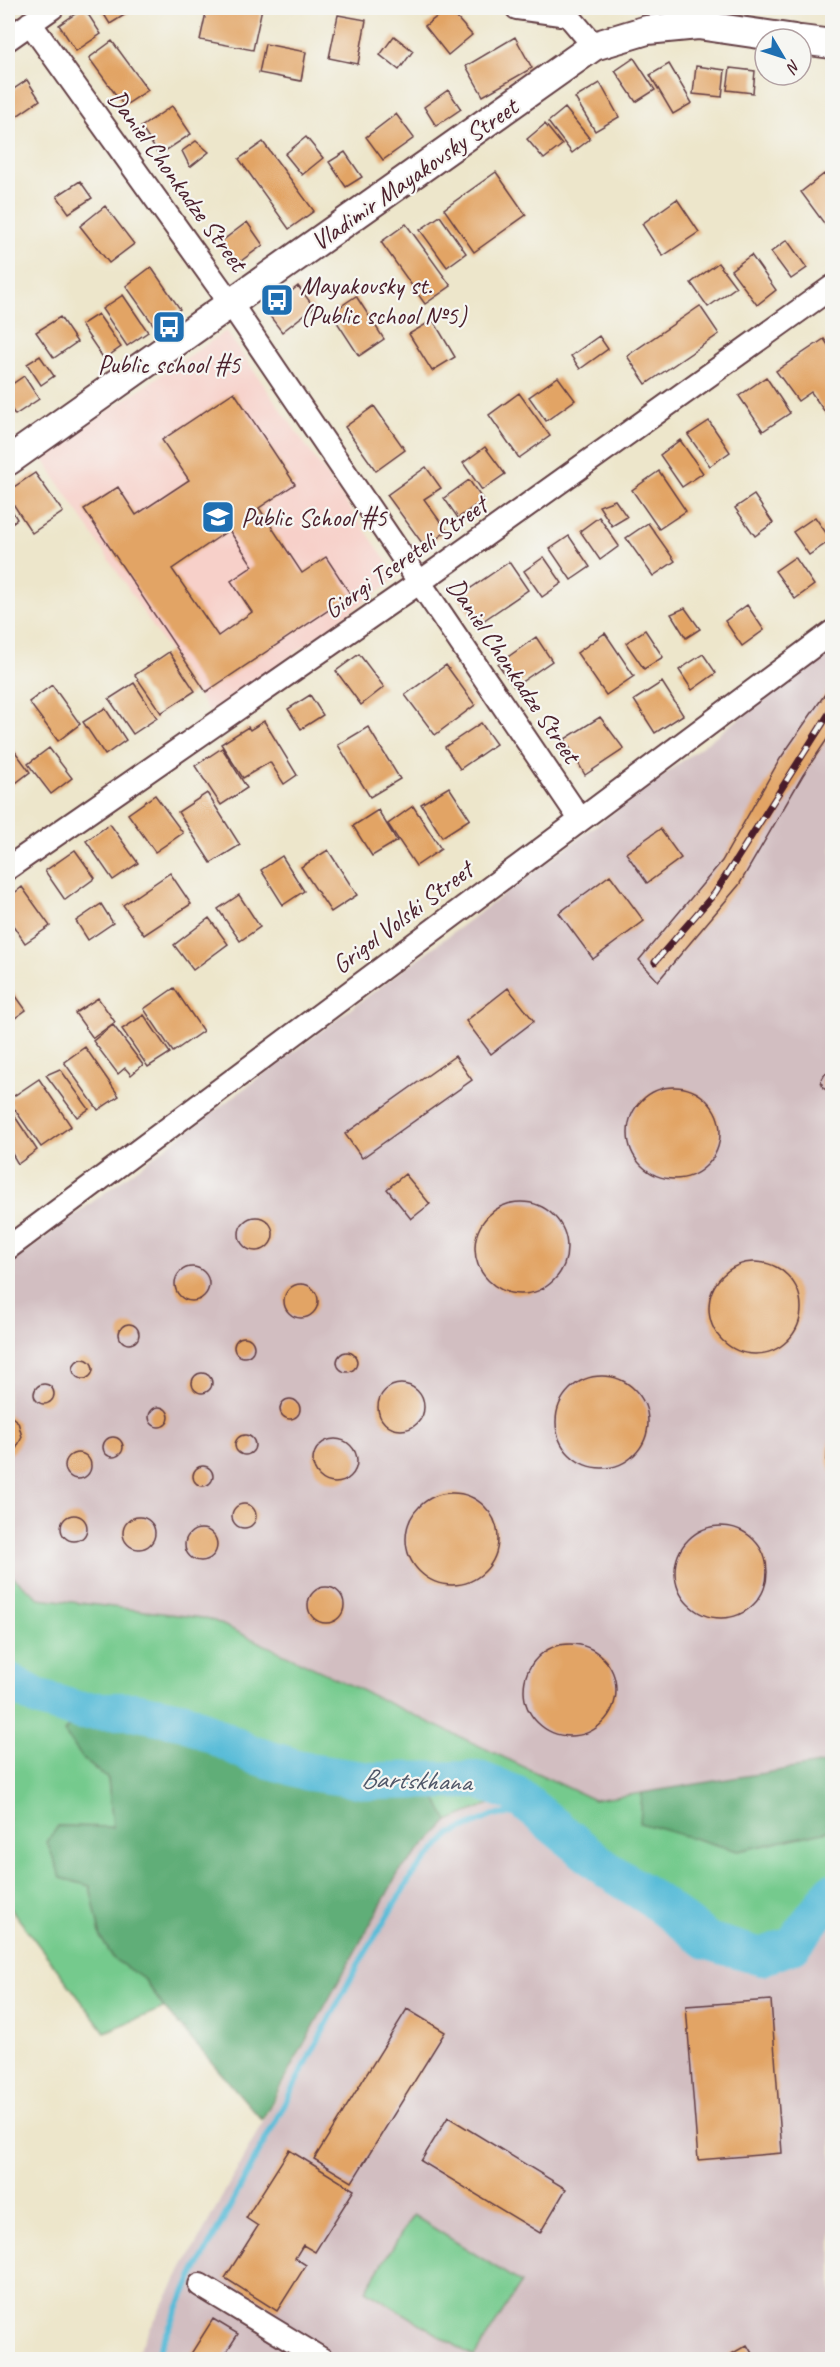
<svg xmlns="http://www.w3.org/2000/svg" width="840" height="2367" viewBox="0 0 840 2367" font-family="Caveat,sans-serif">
<rect width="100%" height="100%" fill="#f6f6f2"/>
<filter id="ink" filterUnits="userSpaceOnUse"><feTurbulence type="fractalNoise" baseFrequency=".0167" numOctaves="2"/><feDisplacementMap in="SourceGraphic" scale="12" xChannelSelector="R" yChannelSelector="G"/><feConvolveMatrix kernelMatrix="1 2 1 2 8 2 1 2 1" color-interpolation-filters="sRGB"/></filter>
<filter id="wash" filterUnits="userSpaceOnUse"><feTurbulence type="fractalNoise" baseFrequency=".008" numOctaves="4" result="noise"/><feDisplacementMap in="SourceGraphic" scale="24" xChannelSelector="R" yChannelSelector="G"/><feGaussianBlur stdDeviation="1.35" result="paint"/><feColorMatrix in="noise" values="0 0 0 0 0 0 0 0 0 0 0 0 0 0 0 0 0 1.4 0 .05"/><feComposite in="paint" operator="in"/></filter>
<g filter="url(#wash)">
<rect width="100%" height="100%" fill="#ede6cb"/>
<path fill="#f7d0c9" d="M 226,331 L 398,577 L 211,715 L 41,456 Z"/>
<path fill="#d2bec1" d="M 832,649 L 832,1762 L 595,1800 L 210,1619 L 39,1598 L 8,1573 L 8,1265 Z
M 515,1794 L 609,1871 L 654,1900 L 820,1906 L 832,1892 L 832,2359 L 133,2360 L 399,1872 L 448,1821 Z"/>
<path fill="#75ca8d" stroke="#60745c" stroke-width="1.5" d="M 8,1573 L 39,1598 L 210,1619 L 594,1800 L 642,1793 L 641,1823 L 738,1851 L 832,1830 L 832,1892 L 793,1945 L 761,1957 L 708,1941 L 654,1900 L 609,1871 L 515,1794 L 448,1821 L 425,1779 L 371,1781 L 309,1772 L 251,1754 L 185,1721 L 84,1760 L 108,1779 L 113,1827 L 58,1826 L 61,1878 L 90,1886 L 101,1938 L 114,1959 L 145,1980 L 164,2008 L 105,2032 L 8,1905 Z
M 413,2215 L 521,2283 L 474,2357 L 366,2290 Z"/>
<path fill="#60ae78" stroke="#556652" stroke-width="1.5" d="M 81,1711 L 133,1711 L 185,1721 L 251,1754 L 309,1772 L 371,1781 L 426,1779 L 448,1821 L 399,1872 L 262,2120 L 164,2008 L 145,1980 L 114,1959 L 101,1938 L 90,1886 L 61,1878 L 47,1842 L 58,1826 L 113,1827 L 108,1779 L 84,1760 L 64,1732 Z
M 832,1762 L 832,1830 L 738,1851 L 640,1823 L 642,1793 Z"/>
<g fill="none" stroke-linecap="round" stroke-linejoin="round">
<path stroke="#59bcd8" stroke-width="6" d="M 155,2360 L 189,2284 L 358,1965 L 412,1875 L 451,1834 L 494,1815 L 527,1813 L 557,1830"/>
<path stroke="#59bcd8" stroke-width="38" d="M 8,1681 L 40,1699 L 81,1711 L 133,1711 L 185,1721 L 251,1754 L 309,1772 L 371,1781 L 479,1780 L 515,1794 L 609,1871 L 654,1900 L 708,1941 L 761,1957 L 793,1945 L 832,1892"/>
</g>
<g id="blocks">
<path fill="#e2a465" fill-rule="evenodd" d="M 84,8 L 101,34 L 76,51 L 59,25 Z
M 100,8 L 129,8 L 131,11 L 110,24 Z
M 207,8 L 262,8 L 253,50 L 200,40 Z
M 448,8 L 472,35 L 448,55 L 425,26 Z
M 338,15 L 366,20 L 358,64 L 329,58 Z
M 394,36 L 413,51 L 399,70 L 380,55 Z
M 515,37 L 532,68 L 483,96 L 466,66 Z
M 112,41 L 148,90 L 124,106 L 89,58 Z
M 265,44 L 306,52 L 301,81 L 259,73 Z
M 634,58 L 655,90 L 636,102 L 615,71 Z
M 669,64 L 692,103 L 673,114 L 650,75 Z
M 696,66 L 725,70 L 722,97 L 693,94 Z
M 730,68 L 755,71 L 753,93 L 727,90 Z
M 27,80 L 40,100 L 8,122 L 8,93 Z
M 600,83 L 619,117 L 595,131 L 575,98 Z
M 448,90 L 461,109 L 436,126 L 424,107 Z
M 172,106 L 191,134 L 159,155 L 141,127 Z
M 565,108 L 590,139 L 572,153 L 548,122 Z
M 396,114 L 414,138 L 383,160 L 366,137 Z
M 545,124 L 562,145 L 544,159 L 527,139 Z
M 306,137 L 323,158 L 302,175 L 285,154 Z
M 196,141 L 209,152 L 190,167 L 182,151 Z
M 263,142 L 314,211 L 289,229 L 239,159 Z
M 345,152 L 362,177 L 346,187 L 329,162 Z
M 496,172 L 526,215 L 474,252 L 444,209 Z
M 824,174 L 832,185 L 832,234 L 801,192 Z
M 80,181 L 92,198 L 69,213 L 57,196 Z
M 677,199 L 699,232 L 663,256 L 642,224 Z
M 105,206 L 134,244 L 109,263 L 80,226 Z
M 440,216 L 466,253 L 447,267 L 420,230 Z
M 247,222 L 263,245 L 234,266 L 218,244 Z
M 406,224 L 451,286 L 425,304 L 381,242 Z
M 787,240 L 807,268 L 791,279 L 771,252 Z
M 751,255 L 776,290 L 757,305 L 731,270 Z
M 718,263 L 736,287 L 708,307 L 691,283 Z
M 151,267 L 180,309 L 155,327 L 126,286 Z
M 298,286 L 314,307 L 282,332 L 266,311 Z
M 123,295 L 148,332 L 127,346 L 102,309 Z
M 356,296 L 384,339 L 359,356 L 331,313 Z
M 700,306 L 719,334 L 646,384 L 627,356 Z
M 98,314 L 121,347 L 104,359 L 81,325 Z
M 60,317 L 77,342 L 54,358 L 36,332 Z
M 433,320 L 455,357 L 432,371 L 409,334 Z
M 599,336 L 608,349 L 580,369 L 571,356 Z
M 824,339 L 832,351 L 832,377 L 829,380 L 832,385 L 832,422 L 811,392 L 798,401 L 776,371 Z
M 40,356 L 54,376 L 41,385 L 27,364 Z
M 24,376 L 39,399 L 15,415 L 8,404 L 8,387 Z
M 558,377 L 575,400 L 546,421 L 529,397 Z
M 766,377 L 790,413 L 763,431 L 739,396 Z
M 234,392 L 295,484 L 259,508 L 302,573 L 326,557 L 351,595 L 206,692 L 84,509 L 118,487 L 136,515 L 189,480 L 162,440 ZM 229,530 L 253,566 L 231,581 L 252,612 L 218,636 L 172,569 Z
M 519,393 L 550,436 L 519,458 L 489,415 Z
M 374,406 L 405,450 L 376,471 L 345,427 Z
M 709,421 L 730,452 L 710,466 L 688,435 Z
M 680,440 L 703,473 L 682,487 L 660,455 Z
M 485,447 L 505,474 L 482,490 L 463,463 Z
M 426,467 L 441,488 L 424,499 L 447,531 L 425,547 L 387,495 Z
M 659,471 L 686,511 L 659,529 L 632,490 Z
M 35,473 L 63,512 L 32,533 L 8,496 L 8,491 Z
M 469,480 L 483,500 L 458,518 L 444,498 Z
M 754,495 L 773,523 L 755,536 L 735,508 Z
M 615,500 L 627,517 L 612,526 L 599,506 Z
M 8,504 L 17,519 L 8,526 Z
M 599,517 L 619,546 L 600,560 L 580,531 Z
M 815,517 L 831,540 L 809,555 L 793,532 Z
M 648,523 L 675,561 L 653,576 L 626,538 Z
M 569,536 L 590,567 L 571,580 L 550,549 Z
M 544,557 L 562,583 L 542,597 L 524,571 Z
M 795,557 L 814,585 L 795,599 L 775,571 Z
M 509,562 L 528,590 L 477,625 L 458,597 Z
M 747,605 L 764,630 L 742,646 L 725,621 Z
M 685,608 L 700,629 L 686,638 L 671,614 Z
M 645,630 L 663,657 L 644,669 L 626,643 Z
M 605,633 L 634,676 L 606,695 L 577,653 Z
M 536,637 L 552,661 L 514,687 L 498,664 Z
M 169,652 L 195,691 L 161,713 L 135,675 Z
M 359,654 L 384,687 L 361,705 L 336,671 Z
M 703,654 L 716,673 L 692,690 L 679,670 Z
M 446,665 L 475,705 L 435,735 L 405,695 Z
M 662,682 L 683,715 L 655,733 L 634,700 Z
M 134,683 L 157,718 L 133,734 L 109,699 Z
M 832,684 L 832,732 L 803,775 L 739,885 L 658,981 L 639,960 L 722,861 L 780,759 Z
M 52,685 L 80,724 L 58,741 L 29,702 Z
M 310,695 L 323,715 L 301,729 L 288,709 Z
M 105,708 L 126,740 L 105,755 L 83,722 Z
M 600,717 L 624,749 L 585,775 L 565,739 Z
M 264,721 L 297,775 L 284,784 L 270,762 L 243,778 L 221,744 L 248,727 L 250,730 Z
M 481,723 L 496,744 L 460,769 L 445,747 Z
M 368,727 L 400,779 L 370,797 L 338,745 Z
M 8,742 L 30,772 L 8,789 Z
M 49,748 L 72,778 L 51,794 L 28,764 Z
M 222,748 L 247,788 L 221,805 L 195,766 Z
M 449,787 L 470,819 L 442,837 L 421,804 Z
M 207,793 L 240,845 L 211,863 L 178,812 Z
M 155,795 L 183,833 L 155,852 L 128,814 Z
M 413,806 L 441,849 L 416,866 L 388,824 Z
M 378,810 L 397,841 L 372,856 L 353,826 Z
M 110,824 L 138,863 L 113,880 L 86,841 Z
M 660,829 L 681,858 L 647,883 L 626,853 Z
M 75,850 L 95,878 L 65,900 L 45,871 Z
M 328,850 L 357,895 L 331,912 L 301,867 Z
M 282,856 L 304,891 L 283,905 L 261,870 Z
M 170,873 L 191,904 L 144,935 L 123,905 Z
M 610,875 L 644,921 L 593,959 L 559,913 Z
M 22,887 L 50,926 L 25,943 L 8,918 L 8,898 Z
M 239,895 L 260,927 L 240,941 L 218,909 Z
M 101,904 L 113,923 L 88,940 L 76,921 Z
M 209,918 L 228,944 L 193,970 L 174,945 Z
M 8,985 L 26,1010 L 8,1023 Z
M 174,988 L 203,1031 L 173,1052 L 144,1009 Z
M 508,988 L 534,1021 L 491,1054 L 466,1021 Z
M 98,998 L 115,1022 L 93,1038 L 75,1013 Z
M 144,1015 L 170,1053 L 148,1067 L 122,1029 Z
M 113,1025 L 143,1065 L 131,1075 L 125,1068 L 118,1074 L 93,1041 Z
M 85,1047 L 119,1096 L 98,1110 L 64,1062 Z
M 455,1056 L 472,1080 L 362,1158 L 345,1134 Z
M 60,1069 L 89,1109 L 77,1117 L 46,1075 Z
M 832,1072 L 832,1092 L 830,1092 L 823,1088 L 821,1081 L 825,1074 Z
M 39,1079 L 71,1126 L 41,1147 L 8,1100 Z
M628 1133a46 46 0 1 1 92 0a46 46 0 1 1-92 0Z
M 8,1106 L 37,1150 L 18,1164 L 8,1147 Z
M 405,1174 L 430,1204 L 411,1219 L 387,1189 Z
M475 1248a46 46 0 1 1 92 0a46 46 0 1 1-92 0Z
M239 1234a17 17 0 1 1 34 0a17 17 0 1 1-34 0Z
M709 1308a46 46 0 1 1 92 0a46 46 0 1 1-92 0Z
M175 1284a17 17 0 1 1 34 0a17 17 0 1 1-34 0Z
M284 1301a17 17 0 1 1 34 0a17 17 0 1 1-34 0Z
M119 1334a10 10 0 1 1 20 0a10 10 0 1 1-20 0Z
M234 1347a10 10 0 1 1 20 0a10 10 0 1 1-20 0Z
M337 1362a10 10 0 1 1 20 0a10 10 0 1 1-20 0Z
M73 1369a10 10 0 1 1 20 0a10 10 0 1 1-20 0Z
M192 1383a10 10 0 1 1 20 0a10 10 0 1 1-20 0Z
M556 1422a46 46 0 1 1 92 0a46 46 0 1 1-92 0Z
M378 1407a23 23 0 1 1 46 0a23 23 0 1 1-46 0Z
M34 1394a10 10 0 1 1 20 0a10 10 0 1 1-20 0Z
M280 1409a10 10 0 1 1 20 0a10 10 0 1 1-20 0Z
M149 1417a10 10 0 1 1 20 0a10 10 0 1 1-20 0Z
M 8,1414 L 18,1422 L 22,1437 L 15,1451 L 8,1456 Z
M235 1445a10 10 0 1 1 20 0a10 10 0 1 1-20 0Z
M 832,1436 L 832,1476 L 827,1462 L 828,1444 Z
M103 1447a10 10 0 1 1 20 0a10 10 0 1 1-20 0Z
M313 1461a22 22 0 1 1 44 0a22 22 0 1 1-44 0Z
M65 1466a13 13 0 1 1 26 0a13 13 0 1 1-26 0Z
M193 1476a10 10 0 1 1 20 0a10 10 0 1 1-20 0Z
M406 1539a46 46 0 1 1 92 0a46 46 0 1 1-92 0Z
M232 1516a12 12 0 1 1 24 0a12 12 0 1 1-24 0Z
M61 1528a13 13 0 1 1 26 0a13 13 0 1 1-26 0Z
M123 1533a16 16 0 1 1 32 0a16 16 0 1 1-32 0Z
M675 1572a46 46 0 1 1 92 0a46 46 0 1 1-92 0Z
M185 1545a16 16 0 1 1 32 0a16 16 0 1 1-32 0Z
M308 1605a18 18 0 1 1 36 0a18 18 0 1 1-36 0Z
M524 1690a46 46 0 1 1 92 0a46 46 0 1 1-92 0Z
M 771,2000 L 782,2153 L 698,2160 L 686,2006 Z
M 407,2009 L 445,2032 L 352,2182 L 314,2159 Z
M 448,2117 L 566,2189 L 540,2233 L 421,2161 Z
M 289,2150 L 354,2190 L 315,2252 L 303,2245 L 295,2258 L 306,2265 L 277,2311 L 225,2278 L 258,2226 L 246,2218 Z
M 832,2311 L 832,2324 L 827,2314 Z
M 213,2319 L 238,2334 L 221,2360 L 187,2360 Z
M 747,2345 L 756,2360 L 721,2360 Z"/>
</g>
</g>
<g filter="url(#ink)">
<use href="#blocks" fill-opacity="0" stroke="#623d43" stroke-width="1.5"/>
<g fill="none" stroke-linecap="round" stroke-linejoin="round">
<defs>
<path id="minor" d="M 517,8 L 568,15
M 562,8 L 594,46
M 30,23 L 231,304 L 580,819
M 8,39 L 52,8
M 8,868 L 420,582 L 832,287
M 8,1248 L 832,632
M 200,2285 L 323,2360"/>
<path id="major" d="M 801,40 L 832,44
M 8,461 L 594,46 L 647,30 L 698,25 L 795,39"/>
</defs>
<use href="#minor" stroke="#623d43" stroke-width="26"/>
<use href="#major" stroke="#623d43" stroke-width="32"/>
<use href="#minor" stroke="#fff" stroke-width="22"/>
<use href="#major" stroke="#fff" stroke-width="28"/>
<defs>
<path id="rail" d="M 655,962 L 715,893 L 832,709"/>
</defs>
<use href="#rail" stroke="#4a1f2b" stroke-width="7"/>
<use href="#rail" stroke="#f6f6f2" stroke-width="4.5" stroke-dasharray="14" stroke-linecap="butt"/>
</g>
</g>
<defs>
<symbol id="bus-square" viewBox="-11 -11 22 22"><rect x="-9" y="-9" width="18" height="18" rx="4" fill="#1f6fb2" stroke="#f6f6f2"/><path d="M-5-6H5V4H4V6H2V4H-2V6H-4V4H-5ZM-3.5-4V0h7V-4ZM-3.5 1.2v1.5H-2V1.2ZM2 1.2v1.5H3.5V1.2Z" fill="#fff"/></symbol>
<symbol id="school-square" viewBox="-11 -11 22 22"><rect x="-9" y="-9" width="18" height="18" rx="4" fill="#1f6fb2" stroke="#f6f6f2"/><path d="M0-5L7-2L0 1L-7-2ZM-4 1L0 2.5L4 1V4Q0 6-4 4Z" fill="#fff"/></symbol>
</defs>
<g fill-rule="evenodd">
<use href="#bus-square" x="258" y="281" width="38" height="38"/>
<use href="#bus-square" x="150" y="308" width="38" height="38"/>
<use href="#school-square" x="199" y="498" width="38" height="38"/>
</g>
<g text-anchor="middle" stroke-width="4.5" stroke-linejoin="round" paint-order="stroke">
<g font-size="26" fill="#4a1f2b" stroke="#f6f6f2">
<text transform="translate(414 174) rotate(-35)" y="9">Vladimir Mayakovsky Street</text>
<text transform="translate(178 180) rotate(54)" y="9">Daniel Chonkadze Street</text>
<text transform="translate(405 557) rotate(-35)" y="9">Giorgi Tsereteli Street</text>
<text transform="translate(514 670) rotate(56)" y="9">Daniel Chonkadze Street</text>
<text transform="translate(402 917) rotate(-37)" y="9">Grigol Volski Street</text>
</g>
<g font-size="26" fill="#4a1f2b" stroke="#f6f6f2" text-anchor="start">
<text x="300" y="294">Mayakovsky st.<tspan x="300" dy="30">(Public school №5)</tspan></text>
<text x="169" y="373" text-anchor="middle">Public school #5</text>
<text x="241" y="526">Public School #5</text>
</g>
<g font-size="27" font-style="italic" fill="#4f5668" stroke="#f6f6f2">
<text transform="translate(416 1780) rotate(2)" y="9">Bartskhana</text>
</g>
</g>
<rect width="840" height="2367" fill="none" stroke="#f6f6f2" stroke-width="30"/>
<g transform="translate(783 57) rotate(129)"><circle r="28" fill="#f6f6f2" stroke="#b1a0a2" stroke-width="1.5"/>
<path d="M0-4.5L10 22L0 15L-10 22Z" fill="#1f6fb2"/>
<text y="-9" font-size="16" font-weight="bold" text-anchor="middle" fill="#4a1f2b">N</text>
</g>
</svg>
